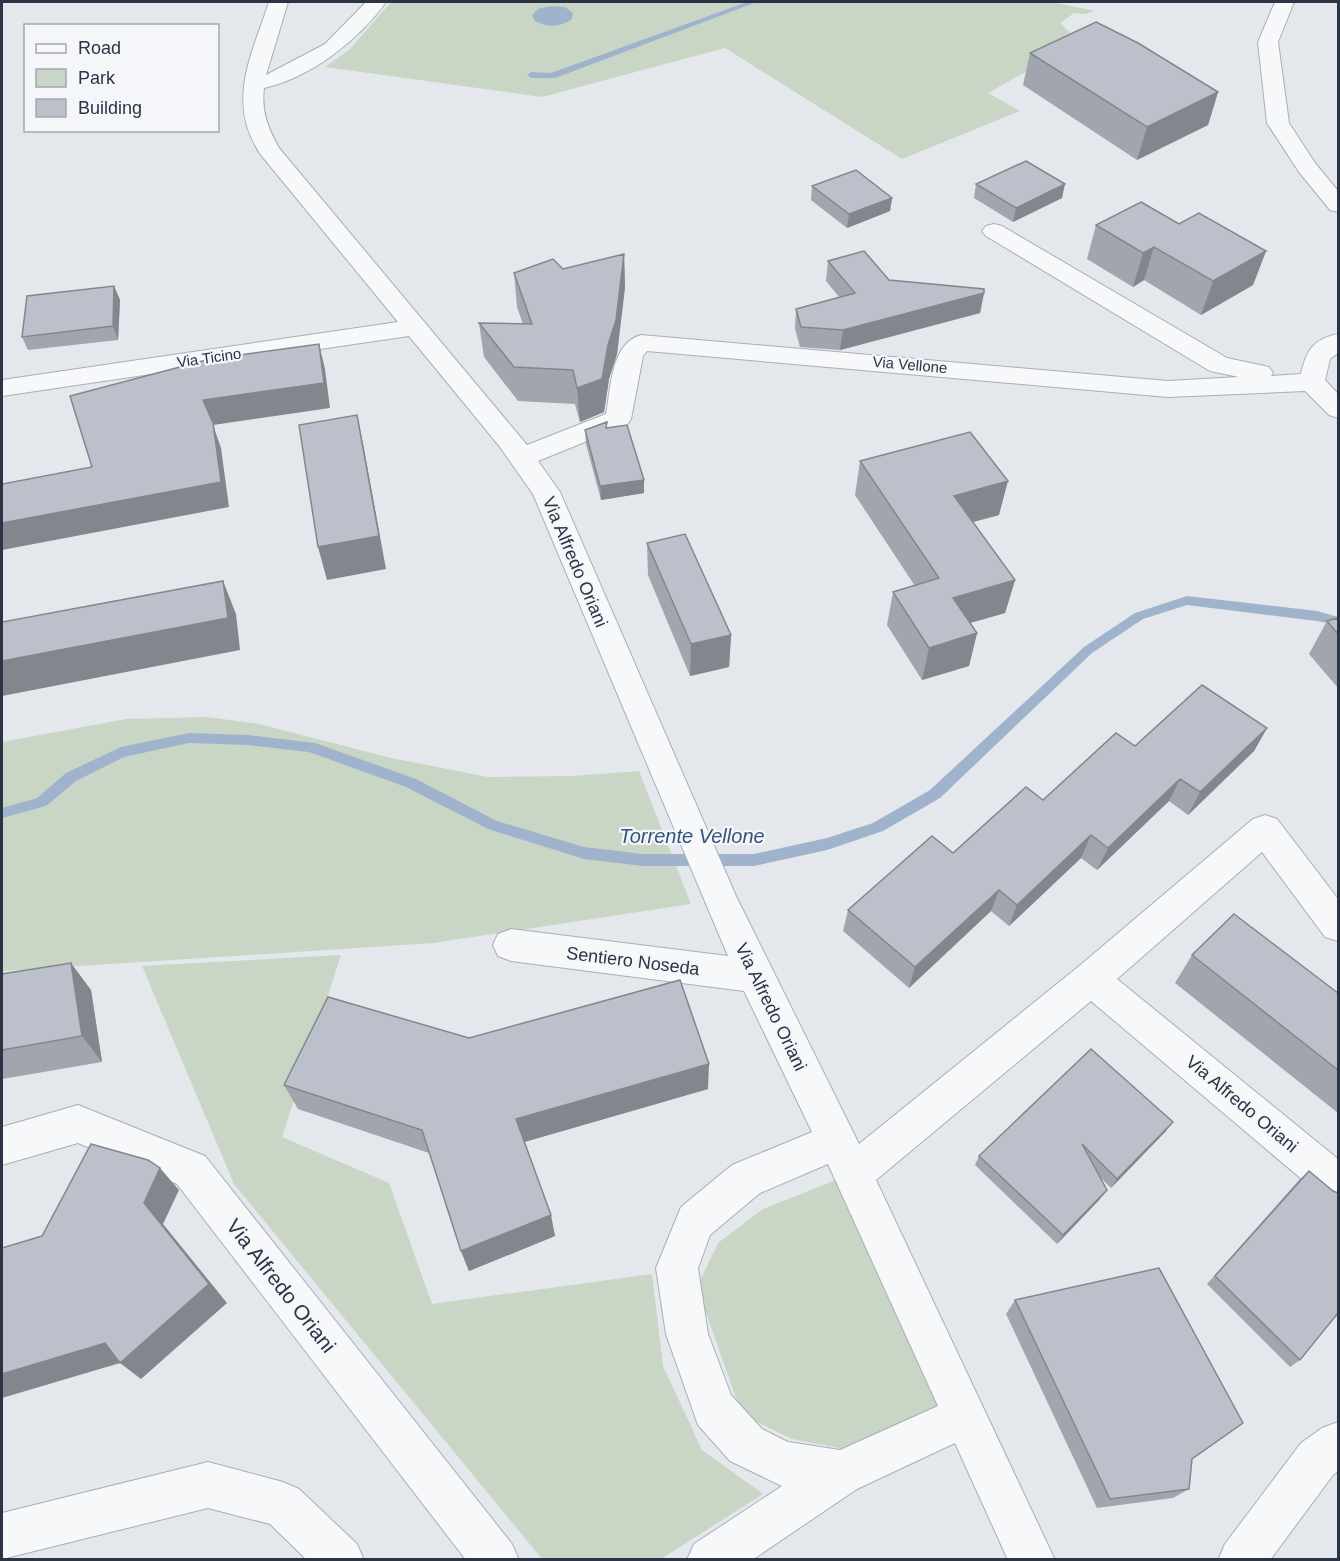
<svg xmlns="http://www.w3.org/2000/svg" width="1340" height="1561" viewBox="0 0 1340 1561" font-family="Arial,sans-serif">
<rect width="100%" height="100%" fill="#e4e7ec"/>
<path fill="#c9d6c5" d="M 391,2 L 1052,2 L 1095,11 L 1085,14 L 1074,13 L 1060,23 L 1069,32 L 1083,40 L 988,93 L 1020,111 L 902,159 L 725,48 L 542,97 L 325,67 L 350,49 Z
M 207,717 L 259,724 L 391,758 L 488,777 L 572,776 L 639,771 L 691,904 L 433,943 L 2,971 L 2,742 L 126,719 Z
M 341,955 L 282,1137 L 389,1183 L 432,1304 L 652,1274 L 663,1366 L 702,1450 L 763,1494 L 661,1559 L 542,1559 L 234,1184 L 142,966 Z
M 836,1180 L 943,1410 L 850,1450 L 792,1439 L 742,1415 L 697,1287 L 718,1243 L 763,1209 Z"/>
<path fill="#9fb4cc" d="M 551,6 L 565,7 L 573,13 L 572,19 C 561,27 547,28 535,21 L 532,15 L 538,9 Z"/>
<g fill="none" stroke-linecap="round" stroke-linejoin="round">
<path fill="#9fb4cc" fill-rule="evenodd" d="M 747,2 L 757,2 L 555,78 L 531,78 L 527,75 L 531,72 L 551,73 Z
M 1187,596 L 1317,611 L 1338,617 L 1338,625 L 1317,621 L 1187,605 L 1143,619 L 1092,653 L 940,798 L 883,831 L 827,850 L 754,866 L 643,866 L 584,859 L 488,829 L 406,787 L 309,752 L 248,745 L 189,743 L 124,757 L 76,781 L 46,806 L 2,818 L 2,808 L 37,798 L 66,773 L 121,747 L 189,733 L 248,735 L 315,743 L 416,779 L 497,821 L 584,847 L 643,854 L 754,854 L 827,838 L 873,823 L 930,790 L 1084,647 L 1135,613 Z"/>
<defs>
<path id="street" d="M 269,2 L 288,2 L 266,75 L 325,44 L 366,2 L 386,2 C 359,40 310,78 264,88 C 261,111 268,128 279,148 L 527,445 L 606,414 C 611,388 611,343 641,335 L 1168,381 L 1239,377 L 1210,371 L 986,236 L 982,231 L 986,226 L 994,224 L 1002,226 L 1227,358 L 1269,367 L 1273,373 L 1271,376 L 1301,374 C 1306,351 1313,339 1338,334 L 1338,353 L 1330,359 L 1325,380 L 1338,394 L 1338,418 L 1329,415 L 1305,391 L 1168,397 L 647,351 L 643,356 L 631,419 L 627,425 L 538,461 L 560,492 L 736,896 L 859,1144 L 1078,967 L 1253,819 L 1265,815 L 1277,819 L 1338,899 L 1338,941 L 1325,937 L 1262,852 L 1117,979 L 1338,1159 L 1338,1203 L 1324,1198 L 1091,1001 L 876,1180 L 1055,1560 L 1008,1560 L 955,1443 L 857,1489 L 752,1560 L 687,1560 L 694,1544 L 782,1486 L 730,1461 L 698,1425 L 666,1334 L 656,1268 L 681,1207 L 732,1165 L 812,1132 L 744,991 L 511,961 L 498,956 L 493,945 L 498,934 L 511,929 L 728,956 L 533,494 L 500,447 L 409,336 L 2,396 L 2,380 L 398,322 L 261,155 C 225,102 252,55 269,2 ZM 828,1164 L 938,1406 L 840,1450 L 788,1442 L 762,1429 L 731,1395 L 708,1334 L 698,1268 L 710,1235 L 760,1193 Z
M 1275,2 L 1294,2 L 1278,42 L 1289,123 L 1315,163 L 1338,191 L 1338,212 L 1330,210 L 1299,172 L 1267,123 L 1258,42 Z
M 78,1105 L 205,1156 L 512,1544 L 519,1560 L 466,1560 L 177,1184 L 78,1143 L 2,1165 L 2,1127 Z
M 1338,1422 L 1338,1471 L 1333,1475 L 1270,1560 L 1218,1560 L 1225,1544 L 1301,1443 L 1322,1428 Z
M 208,1462 L 283,1482 L 299,1489 L 357,1544 L 364,1560 L 307,1560 L 270,1524 L 208,1508 L 2,1559 L 2,1513 Z"/>
</defs>
<use href="#street" stroke="#a9aeb7" stroke-width="2"/>
<use href="#street" fill="#f7f8fa" fill-rule="evenodd"/>
</g>
<path fill="#a1a5ae" d="M 1030,53 L 1218,92 L 1208,125 L 1137,160 L 1023,85 Z
M 976,184 L 1062,198 L 1013,222 L 974,198 Z
M 812,186 L 892,198 L 890,211 L 847,228 L 811,200 Z
M 1179,224 L 1266,251 L 1253,285 L 1201,315 L 1144,280 L 1133,287 L 1087,259 L 1096,225 Z
M 624,254 L 625,287 L 617,354 L 609,379 L 604,412 L 580,422 L 575,404 L 518,401 L 484,357 L 479,323 L 523,324 L 517,307 L 514,273 L 563,269 Z
M 828,261 L 889,280 L 984,293 L 980,313 L 840,350 L 800,347 L 795,329 L 796,309 L 839,297 L 826,281 Z
M 114,286 L 120,300 L 118,340 L 28,350 L 22,337 Z
M 607,422 L 607,428 L 644,493 L 601,500 L 586,444 L 585,430 Z
M 860,461 L 999,515 L 973,522 L 1015,580 L 1005,613 L 970,623 L 977,633 L 969,666 L 922,680 L 887,625 L 893,592 L 915,586 L 855,495 Z
M 647,543 L 731,635 L 729,667 L 690,676 L 648,575 Z
M 1338,618 L 1338,688 L 1309,654 L 1327,621 Z
M 1267,728 L 1254,751 L 1188,815 L 1169,801 L 1097,870 L 1081,858 L 1009,926 L 991,911 L 909,988 L 843,931 L 848,910 L 953,853 L 1135,746 Z
M 1192,955 L 1338,993 L 1338,1113 L 1175,983 Z
M 2,974 L 91,990 L 102,1062 L 2,1079 Z
M 469,1038 L 708,1089 L 524,1142 L 555,1236 L 469,1271 L 461,1251 L 429,1153 L 298,1109 L 284,1085 Z
M 1166,1131 L 1111,1188 L 1100,1177 L 1100,1199 L 1057,1244 L 975,1165 L 979,1156 Z
M 1309,1171 L 1300,1360 L 1290,1367 L 1207,1284 L 1299,1180 Z
M 1015,1300 L 1192,1459 L 1189,1489 L 1173,1498 L 1097,1508 L 1006,1314 Z"/>
<path fill="#83868d" d="M 1218,92 L 1208,125 L 1137,160 L 1147,127 Z
M 1065,184 L 1062,198 L 1013,222 L 1016,208 Z
M 892,198 L 890,211 L 847,228 L 849,214 Z
M 1154,247 L 1144,280 L 1133,287 L 1143,253 Z
M 1266,251 L 1253,285 L 1201,315 L 1213,281 Z
M 624,254 L 625,287 L 617,354 L 609,379 L 604,412 L 580,422 L 577,388 Z
M 114,286 L 120,300 L 118,340 L 113,326 Z
M 984,293 L 980,313 L 840,350 L 843,330 Z
M 319,344 L 325,369 L 330,408 L 213,425 L 221,448 L 229,507 L 2,550 L 2,523 L 203,400 Z
M 357,415 L 364,449 L 386,569 L 327,580 L 318,547 Z
M 644,480 L 644,493 L 601,500 L 600,486 Z
M 1008,481 L 999,515 L 947,529 L 954,496 Z
M 1015,580 L 1005,613 L 945,630 L 953,598 Z
M 223,581 L 236,614 L 240,650 L 2,696 L 2,661 Z
M 977,633 L 969,666 L 922,680 L 929,648 Z
M 731,635 L 729,667 L 690,676 L 691,644 Z
M 1267,728 L 1254,751 L 1188,815 L 1200,792 Z
M 1180,779 L 1169,801 L 1097,870 L 1108,848 Z
M 1091,835 L 1081,858 L 1009,926 L 1017,905 Z
M 999,890 L 991,911 L 909,988 L 915,967 Z
M 71,963 L 91,990 L 102,1062 L 82,1036 Z
M 709,1064 L 708,1089 L 521,1143 L 516,1119 Z
M 1173,1122 L 1166,1131 L 1111,1188 L 1117,1179 Z
M 160,1168 L 179,1190 L 163,1224 L 227,1303 L 141,1379 L 120,1363 L 2,1398 L 2,1374 L 144,1203 Z
M 1107,1190 L 1100,1199 L 1057,1244 L 1063,1235 Z
M 551,1215 L 555,1236 L 469,1271 L 461,1251 Z"/>
<path fill="#bbc0ca" stroke="#83868d" stroke-width="1.5" d="M 1096,22 L 1138,43 L 1218,92 L 1147,127 L 1030,53 Z
M 1026,161 L 1065,184 L 1016,208 L 976,184 Z
M 856,170 L 892,198 L 849,214 L 812,186 Z
M 1141,202 L 1179,224 L 1199,213 L 1266,251 L 1213,281 L 1154,247 L 1143,253 L 1096,225 Z
M 864,251 L 889,280 L 984,289 L 984,293 L 843,330 L 801,327 L 796,309 L 855,293 L 828,261 Z
M 624,254 L 616,320 L 608,345 L 602,379 L 577,388 L 573,370 L 514,367 L 479,323 L 532,324 L 514,273 L 553,259 L 563,269 Z
M 114,286 L 113,326 L 22,337 L 27,296 Z
M 319,344 L 324,383 L 203,400 L 213,423 L 221,482 L 2,523 L 2,484 L 92,467 L 70,396 L 210,359 Z
M 357,415 L 379,536 L 318,547 L 299,425 Z
M 607,422 L 606,428 L 627,425 L 644,480 L 600,486 L 585,430 Z
M 970,432 L 1008,481 L 954,496 L 1015,580 L 953,598 L 977,633 L 929,648 L 893,592 L 939,578 L 860,461 Z
M 685,534 L 731,635 L 691,644 L 647,543 Z
M 223,581 L 228,618 L 2,661 L 2,622 Z
M 1338,618 L 1338,634 L 1327,621 Z
M 1202,685 L 1267,728 L 1200,792 L 1180,779 L 1108,848 L 1091,835 L 1017,905 L 999,890 L 915,967 L 848,910 L 932,836 L 953,853 L 1026,787 L 1043,800 L 1116,733 L 1135,746 Z
M 1234,914 L 1338,993 L 1338,1070 L 1192,955 Z
M 71,963 L 82,1036 L 2,1050 L 2,974 Z
M 680,980 L 709,1064 L 516,1119 L 551,1215 L 461,1251 L 422,1130 L 284,1085 L 328,997 L 469,1038 Z
M 1091,1049 L 1173,1122 L 1117,1179 L 1082,1144 L 1107,1190 L 1063,1235 L 979,1156 Z
M 91,1144 L 148,1160 L 160,1168 L 144,1203 L 209,1284 L 120,1363 L 105,1343 L 2,1374 L 2,1248 L 42,1236 Z
M 1309,1171 L 1333,1191 L 1338,1193 L 1338,1313 L 1300,1360 L 1215,1276 Z
M 1159,1268 L 1243,1423 L 1192,1459 L 1189,1489 L 1110,1499 L 1015,1300 Z"/>
<g text-anchor="middle" stroke-width="4.5" stroke-linejoin="round" paint-order="stroke">
<g font-size="15" fill="#2b3445" stroke="#f4f6f9">
<text transform="translate(209 358) rotate(-8)" y="5">Via Ticino</text>
<text transform="translate(910 365) rotate(5)" y="5">Via Vellone</text>
</g>
<g font-size="18" fill="#2b3445" stroke="#f4f6f9">
<text transform="translate(575 562) rotate(67)" y="6">Via Alfredo Oriani</text>
<text transform="translate(633 961) rotate(7)" y="6">Sentiero Noseda</text>
<text transform="translate(771 1007) rotate(64)" y="6">Via Alfredo Oriani</text>
<text transform="translate(1242 1104) rotate(40)" y="6">Via Alfredo Oriani</text>
</g>
<g font-size="20" font-style="italic" fill="#34527a" stroke="#f4f6f9">
<text x="692" y="843">Torrente Vellone</text>
</g>
<g font-size="21" fill="#2b3445" stroke="#f4f6f9">
<text transform="translate(281 1286) rotate(52)" y="7">Via Alfredo Oriani</text>
</g>
</g>
<rect width="1340" height="1561" fill="none" stroke="#2b3445" stroke-width="6"/>
<rect x="24" y="24" width="195" height="108" fill="#f4f6f9" stroke="#a4a8b1" stroke-width="1.5"/>
<rect x="36" y="44" width="30" height="9" fill="#f7f8fa" stroke="#a4a8b1" stroke-width="1.5"/>
<text x="78" y="54" font-size="18" fill="#2b3445">Road</text>
<rect x="36" y="69" width="30" height="18" fill="#c9d6c5" stroke="#a4a8b1" stroke-width="1.5"/>
<text x="78" y="84" font-size="18" fill="#2b3445">Park</text>
<rect x="36" y="99" width="30" height="18" fill="#bbc0ca" stroke="#a4a8b1" stroke-width="1.5"/>
<text x="78" y="114" font-size="18" fill="#2b3445">Building</text>
</svg>
